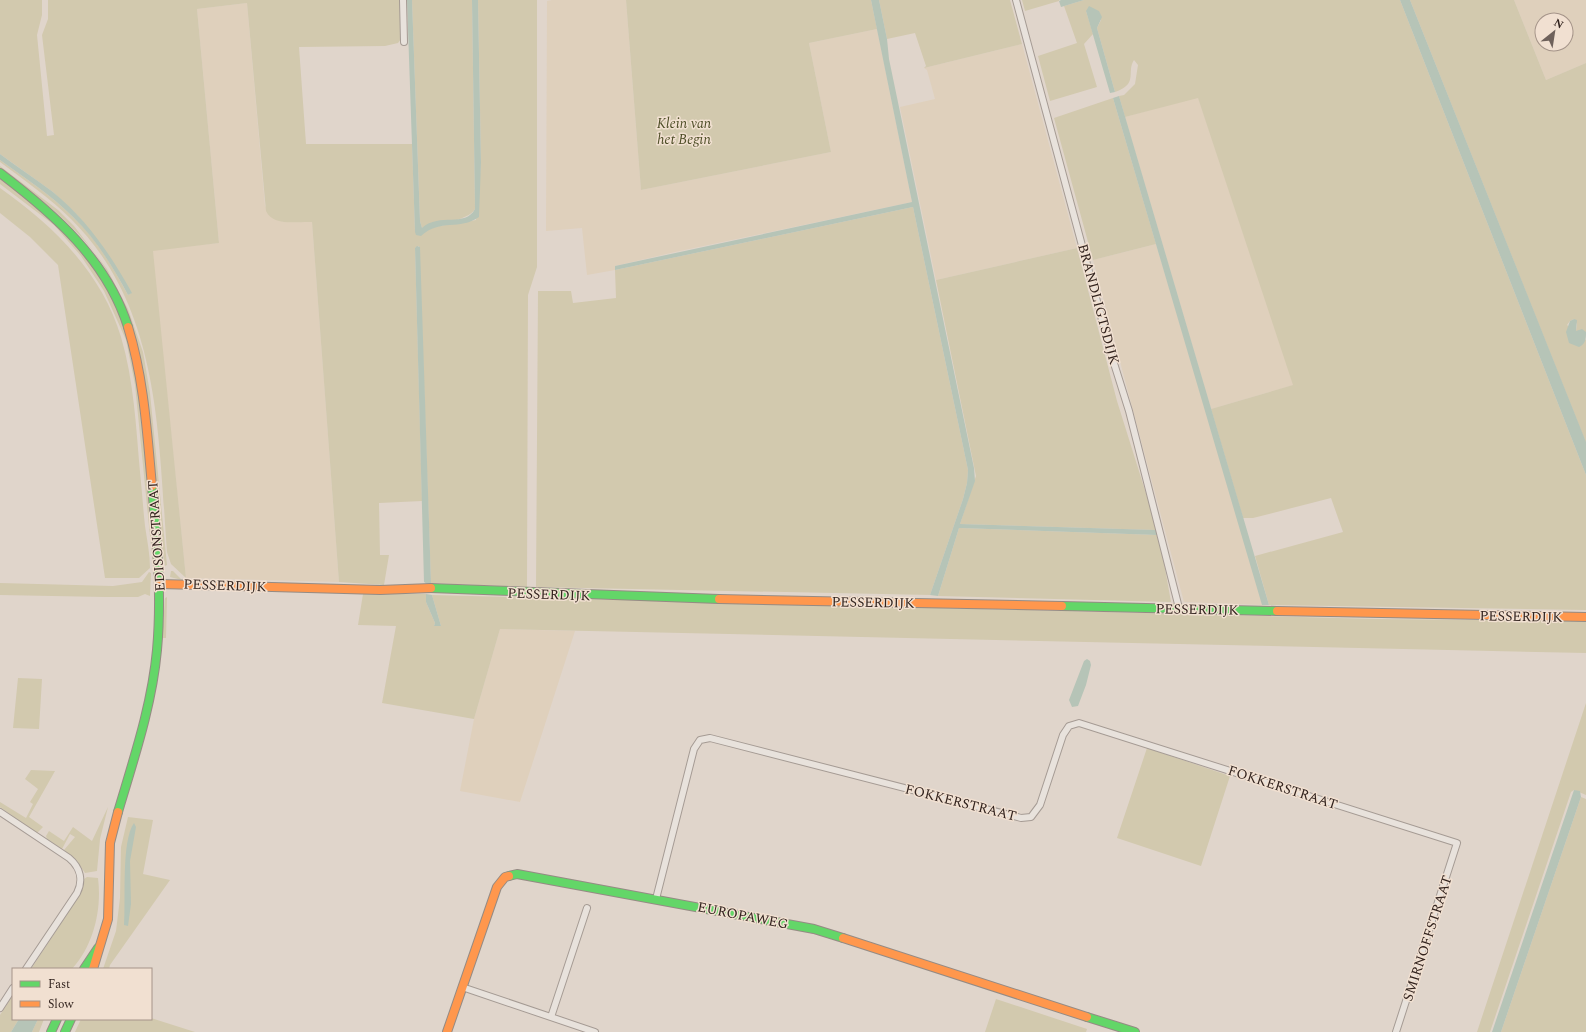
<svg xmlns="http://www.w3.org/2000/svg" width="1586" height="1032" viewBox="0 0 1586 1032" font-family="Spectral,serif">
<rect width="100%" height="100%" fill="#e0d5cb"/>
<path fill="#dfd0bc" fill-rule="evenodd" d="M 552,0 L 626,0 L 641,190 L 831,152 L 809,43 L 877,29 L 912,202 L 675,252 L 615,266 L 615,270 L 587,275 L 582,228 L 546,231 L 547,1 Z
M 1514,0 L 1586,0 L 1586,63 L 1546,80 ZM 1542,20 L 1566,20 L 1566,44 L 1542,44 Z
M 247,3 L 265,206 L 283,222 L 312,222 L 339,582 L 186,578 L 152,250 L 219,243 L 197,9 Z
M 1022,44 L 1077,248 L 936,280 L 900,107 L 935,99 L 927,70 L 924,68 Z
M 1198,97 L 1294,385 L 1211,409 L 1125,117 Z
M 1156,244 L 1262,600 L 1262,605 L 1184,602 L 1093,260 Z
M 500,629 L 575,631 L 520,802 L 460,791 L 474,719 Z"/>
<path fill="#d2c9ae" d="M 0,0 L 42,0 L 42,15 L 37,35 L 47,136 L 54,135 L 42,35 L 48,19 L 48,0 L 400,0 L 401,39 L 398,43 L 385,46 L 299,47 L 306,144 L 412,144 L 415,232 L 433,227 L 476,220 L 481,163 L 478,0 L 537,0 L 537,267 L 528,295 L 527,587 L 431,583 L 419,246 L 415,248 L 422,501 L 379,503 L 380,555 L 389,555 L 384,585 L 339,582 L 312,222 C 298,221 273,227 266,211 L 247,3 L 197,9 L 219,243 L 153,251 L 186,578 L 171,564 L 167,552 C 158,434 161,308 71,219 C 50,198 24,180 0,162 L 0,160 C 25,178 51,195 73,217 C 96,238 113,267 128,295 L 131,293 L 78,216 L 53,192 L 0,154 Z
M 412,0 L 472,0 L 475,209 C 468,221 435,225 422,228 L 420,221 Z
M 626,0 L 871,0 L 877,29 L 809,43 L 831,152 L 641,190 Z
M 879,0 L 1010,0 L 1022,44 L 924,68 L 926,66 L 915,33 L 887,39 Z
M 1022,0 L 1059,0 L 1059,1 L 1025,11 Z
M 1084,0 L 1400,0 L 1586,475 L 1586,610 L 1269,605 L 1255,556 L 1343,532 L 1331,498 L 1253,518 L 1243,518 L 1211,409 L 1293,385 L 1198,98 L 1125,117 L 1119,96 L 1124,95 L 1135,84 L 1138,65 L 1134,60 C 1126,72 1139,84 1115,92 L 1097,28 L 1101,20 L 1086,11 L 1093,34 L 1084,44 L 1097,87 L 1050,101 L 1038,56 L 1077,43 L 1064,6 Z
M 1410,0 L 1514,0 L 1546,80 L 1586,63 L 1586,332 L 1576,331 L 1577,324 L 1574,319 L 1570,321 L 1567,325 L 1586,340 L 1586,339 L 1586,443 Z
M 1113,98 L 1156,244 L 1093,260 L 1054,118 Z
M 0,166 L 58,210 L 74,226 L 107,269 L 128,309 L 143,352 L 150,393 L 167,565 L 165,566 L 162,549 C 159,516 156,483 153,449 C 146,375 138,306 89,246 C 63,215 32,192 0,169 Z
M 0,179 L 37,206 L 78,246 L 101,277 L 121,317 L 130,344 L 139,383 L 154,551 L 153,566 L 135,385 L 126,340 L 104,291 L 81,256 L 54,225 L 0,184 Z
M 0,188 C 53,225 102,273 121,337 C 134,381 136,427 140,472 C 142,490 143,508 145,526 C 147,540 150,554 150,568 L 139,578 L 105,578 L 58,265 L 30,237 L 0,213 Z
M 913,207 L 968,470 L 967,483 L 963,499 L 930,595 L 536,587 L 538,291 L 571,291 L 573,303 L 616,298 L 615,270 Z
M 1077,248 L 1117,401 L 1159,535 L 1171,602 L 938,596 L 959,528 L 1157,535 L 1155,530 L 960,524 L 976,476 L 936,280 Z
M 171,571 L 173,571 L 182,580 L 170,577 Z
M 149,572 L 151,573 L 150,596 L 145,594 L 138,597 L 105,597 L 0,595 L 0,583 L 113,586 L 142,582 Z
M 363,594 L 426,594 L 426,602 L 435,623 L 434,626 L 441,626 L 432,595 L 1376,619 L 1586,621 L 1586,653 L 500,629 L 474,719 L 382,703 L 396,626 L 358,625 Z
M 167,597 L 166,638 L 162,638 L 165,598 Z
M 18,678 L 42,679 L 39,729 L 13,728 Z
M 1586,703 L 1586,795 L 1574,790 L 1571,792 L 1490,1032 L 1477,1032 Z
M 1147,748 L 1230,776 L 1201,866 L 1117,838 Z
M 31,770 L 55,771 L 29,817 L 43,827 L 37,833 L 0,807 L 0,802 L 26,818 L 33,804 L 30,802 L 38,789 L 25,779 Z
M 1581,797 L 1586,799 L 1586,1032 L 1501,1032 Z
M 108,807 L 100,839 L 97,871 L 85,873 L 77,861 L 64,850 L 75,837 L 70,834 L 62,849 L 47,839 L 46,836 L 49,831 L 64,841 L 73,827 L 92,841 Z
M 128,817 L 153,820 L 143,874 L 170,880 L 110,965 L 109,969 L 103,969 L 116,931 L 120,898 L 121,847 Z
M 87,877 L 98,878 C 102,909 94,945 72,969 L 31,969 L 79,896 L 84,879 Z
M 13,995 L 13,1019 L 19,1019 L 11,1032 L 0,1032 L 0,1015 Z
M 996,999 L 1087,1029 L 1086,1032 L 985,1032 Z
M 151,1018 L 195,1032 L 75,1032 L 81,1019 Z
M 38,1019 L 44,1019 L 39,1032 L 32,1032 Z"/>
<path fill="#b6c4b7" d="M 407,0 L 412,0 L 420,221 L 422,228 C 440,212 465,228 475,209 L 472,0 L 478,0 L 481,163 L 479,217 C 459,231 441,218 421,236 L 416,235 L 415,232 Z
M 871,0 L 879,0 L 887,39 L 889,59 L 974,468 L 975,481 L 960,524 L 1156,530 L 1157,535 L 959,528 L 938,596 L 930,595 L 963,499 L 967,483 L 968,470 L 913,207 L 615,270 L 615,266 L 912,202 Z
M 1061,0 L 1084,0 L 1061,7 L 1059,1 Z
M 1400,0 L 1410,0 L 1586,442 L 1586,475 Z
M 1089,6 L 1099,11 L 1102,17 L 1097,28 L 1115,92 L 1110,93 L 1086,11 Z
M 1119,96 L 1269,605 L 1262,605 L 1113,98 Z
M 0,154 C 17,167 36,179 53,192 C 87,220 111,255 132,293 L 128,295 C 113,267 96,239 73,217 C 51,195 25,178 0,160 Z
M 417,246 L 420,247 L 431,583 L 427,584 L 424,582 L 415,248 Z
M 1574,319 L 1577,320 L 1576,331 L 1582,329 L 1586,332 C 1586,338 1586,344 1579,347 L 1569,343 L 1566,332 L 1570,321 Z
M 426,594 L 432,595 L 441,626 L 434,626 L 435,623 L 426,602 Z
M 1087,659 L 1090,661 L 1091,665 L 1086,685 L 1078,706 L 1072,707 L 1069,700 L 1084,661 Z
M 1574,790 L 1580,791 L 1581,797 L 1501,1032 L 1492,1032 Z
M 134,823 L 136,827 L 130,861 L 131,904 L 128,926 L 124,925 C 126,900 121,841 134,823 Z
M 19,1019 L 38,1019 L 32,1032 L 11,1032 Z"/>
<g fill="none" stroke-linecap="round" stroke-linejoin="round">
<defs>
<path id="street" d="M 403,0 L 404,42
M 1016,0 L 1112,357 L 1129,411 L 1179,608
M 0,812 L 69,858 C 81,868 83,881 77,893 L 26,969
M 656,899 L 694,749 L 700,740 L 710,738 L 1021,818 L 1031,817 L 1040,805 L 1063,735 L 1069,726 L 1079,723 L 1457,843 L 1396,1032
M 462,987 L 595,1032
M 0,1008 L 13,988
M 551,1017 L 587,908"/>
<path id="fast" d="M 0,173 C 54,214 107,260 128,327
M 431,588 L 719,599
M 1062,606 L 1277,611
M 118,812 C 134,758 152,705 157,650 C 162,594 157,541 152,486
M 509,876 L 517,874 L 814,929 L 843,938
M 84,969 L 98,948
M 1087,1017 L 1135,1032
M 51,1032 L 57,1019
M 65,1032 L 71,1019"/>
<path id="slow" d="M 128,327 C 144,379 147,432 152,486
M 160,584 L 380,590 L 431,588
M 719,599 L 1062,606
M 1277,611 L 1586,617
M 843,938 L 1087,1017
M 93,969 L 108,919 L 110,843 L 118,812
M 447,1032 L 497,887 L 505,877 L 509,876"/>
</defs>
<use href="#street" stroke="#a59b94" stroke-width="8"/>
<use href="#fast" stroke="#958b84" stroke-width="10"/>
<use href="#slow" stroke="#958b84" stroke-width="10"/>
<use href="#street" stroke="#e8e2dc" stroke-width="6"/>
<use href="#fast" stroke="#63d668" stroke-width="8"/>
<use href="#slow" stroke="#ff974d" stroke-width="8"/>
</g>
<g text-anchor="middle" stroke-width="3" stroke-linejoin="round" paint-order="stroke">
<g font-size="14" font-style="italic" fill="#4d4d26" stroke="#f1e0d1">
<text x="684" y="128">Klein van<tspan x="684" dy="16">het Begin</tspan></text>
</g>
<g font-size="14" fill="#32231e" stroke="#f1e0d1">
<text transform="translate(1099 304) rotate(75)" y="5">BRANDLIGTSDIJK</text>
<text transform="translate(156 536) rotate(-94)" y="5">EDISONSTRAAT</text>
<text transform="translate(225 585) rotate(2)" y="5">PESSERDIJK</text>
<text transform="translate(549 594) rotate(2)" y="5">PESSERDIJK</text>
<text transform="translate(873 602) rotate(1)" y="5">PESSERDIJK</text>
<text transform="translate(1197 609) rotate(1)" y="5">PESSERDIJK</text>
<text transform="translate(1521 616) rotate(1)" y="5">PESSERDIJK</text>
<text transform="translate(1283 787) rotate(18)" y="5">FOKKERSTRAAT</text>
<text transform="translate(961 802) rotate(14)" y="5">FOKKERSTRAAT</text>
<text transform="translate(743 915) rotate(11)" y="5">EUROPAWEG</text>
<text transform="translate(1427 938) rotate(-72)" y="5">SMIRNOFFSTRAAT</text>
</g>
</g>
<rect x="12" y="968" width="140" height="52" fill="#f1e0d1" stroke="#a59489"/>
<rect x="20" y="981" width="20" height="6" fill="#63d668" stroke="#a59489"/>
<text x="48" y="988" font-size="12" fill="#32231e">Fast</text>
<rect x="20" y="1001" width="20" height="6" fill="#ff974d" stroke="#a59489"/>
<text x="48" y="1008" font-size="12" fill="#32231e">Slow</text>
<g transform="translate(1554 32) rotate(30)"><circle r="19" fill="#f1e0d1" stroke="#a59489"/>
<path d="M0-3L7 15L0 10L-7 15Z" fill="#6f615b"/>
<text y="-6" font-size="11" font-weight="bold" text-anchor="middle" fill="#32231e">N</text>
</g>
</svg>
